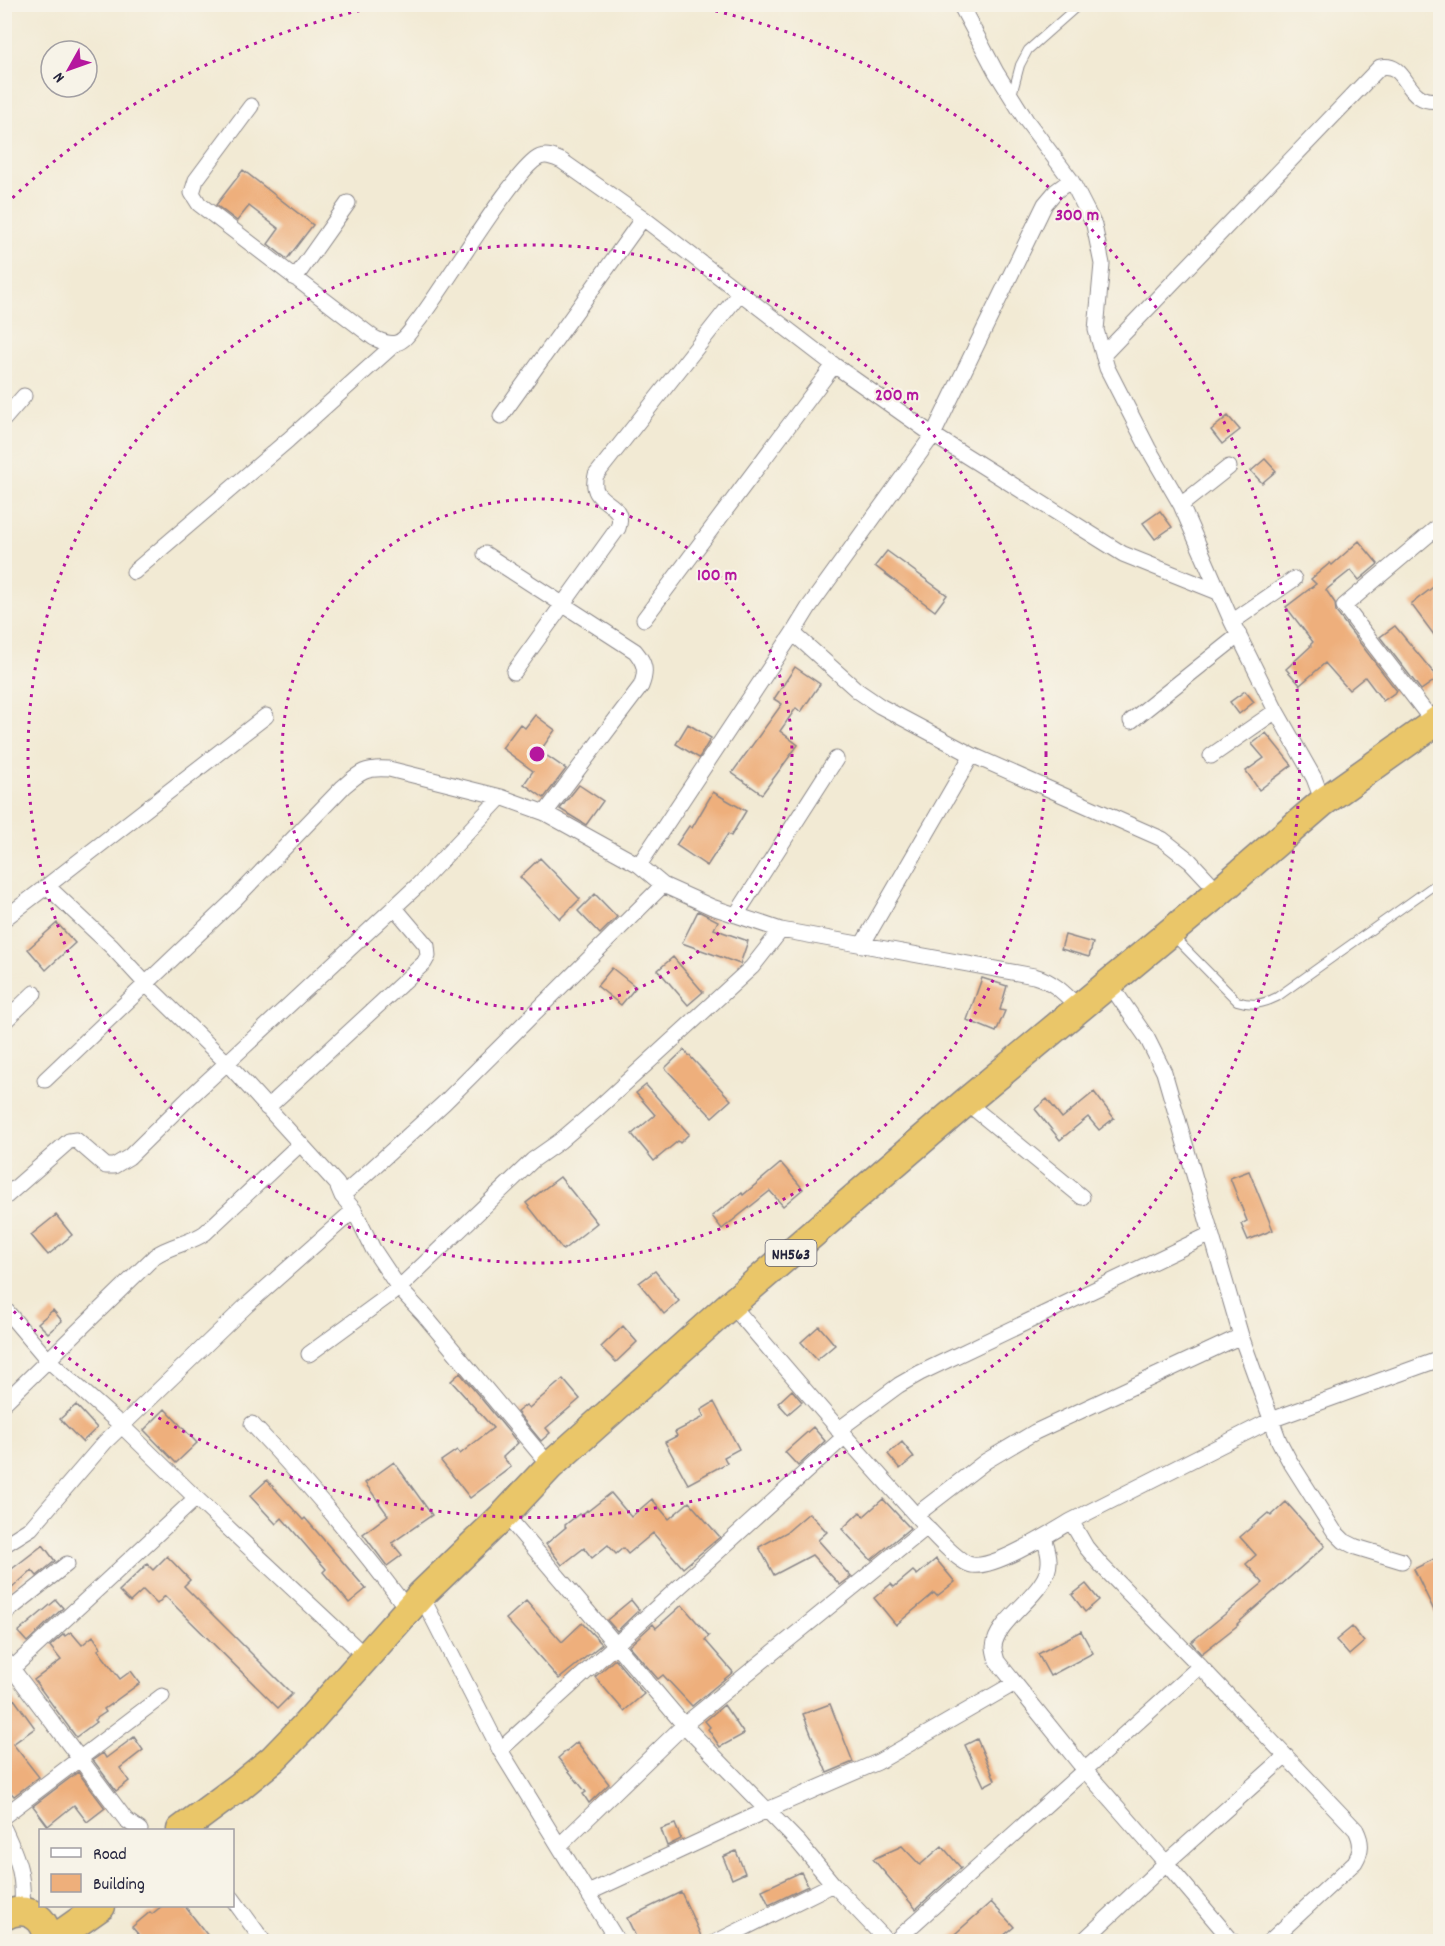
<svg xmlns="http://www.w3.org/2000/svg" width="1445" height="1946" viewBox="0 0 1445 1946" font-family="Dekko,sans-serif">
<rect width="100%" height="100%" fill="#f7f3e8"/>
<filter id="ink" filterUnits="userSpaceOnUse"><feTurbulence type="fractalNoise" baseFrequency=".0167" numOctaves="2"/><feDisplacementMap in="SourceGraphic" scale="12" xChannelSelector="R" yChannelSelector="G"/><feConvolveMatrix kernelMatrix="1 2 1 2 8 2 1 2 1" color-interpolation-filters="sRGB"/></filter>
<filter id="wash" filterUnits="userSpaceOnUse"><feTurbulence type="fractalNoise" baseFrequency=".008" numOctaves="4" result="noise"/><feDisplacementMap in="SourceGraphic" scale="24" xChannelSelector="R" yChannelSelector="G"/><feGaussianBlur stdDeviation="1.35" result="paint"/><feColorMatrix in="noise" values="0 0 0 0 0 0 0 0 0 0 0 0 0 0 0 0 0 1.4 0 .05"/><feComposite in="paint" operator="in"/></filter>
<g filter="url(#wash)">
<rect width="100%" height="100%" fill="#f2ead4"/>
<g id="blocks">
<path fill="#eeaf7b" d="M 243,170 L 313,225 L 287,259 L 268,244 L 279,229 L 249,206 L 237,221 L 216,205 Z
M 1228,416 L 1240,430 L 1222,444 L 1211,430 Z
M 1265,459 L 1276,471 L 1262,483 L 1251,471 Z
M 1160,511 L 1172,527 L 1155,539 L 1143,523 Z
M 1359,541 L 1378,564 L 1359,580 L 1351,570 L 1326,590 L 1335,603 L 1336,612 L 1397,691 L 1383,701 L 1365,677 L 1349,690 L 1325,663 L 1300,685 L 1286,669 L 1311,646 L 1310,645 L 1313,642 L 1286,607 L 1316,584 L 1311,579 L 1330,563 L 1332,565 Z
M 887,551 L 947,595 L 935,611 L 875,566 Z
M 1440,582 L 1440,643 L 1411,604 Z
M 1395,626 L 1438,678 L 1421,690 L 1380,637 Z
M 795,667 L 820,684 L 801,712 L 796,708 L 780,731 L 798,745 L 762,794 L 732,773 L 782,704 L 774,699 Z
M 1245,691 L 1254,702 L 1239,714 L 1230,702 Z
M 535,715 L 555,730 L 540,751 L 566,769 L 544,798 L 524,784 L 533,771 L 502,748 L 520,724 L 525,728 Z
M 688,724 L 711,738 L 699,758 L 676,744 Z
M 1266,733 L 1292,765 L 1259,790 L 1246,771 L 1264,758 L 1252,744 Z
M 579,785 L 603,801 L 586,825 L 560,809 Z
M 713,792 L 746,811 L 731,836 L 728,834 L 707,866 L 676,845 L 689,826 L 692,828 Z
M 540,858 L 580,899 L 560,919 L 520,877 Z
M 595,894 L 617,917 L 600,934 L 578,911 Z
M 698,911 L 718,921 L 714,929 L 748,941 L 740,964 L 682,943 Z
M 57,923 L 75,943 L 46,970 L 28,949 Z
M 1065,935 L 1093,943 L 1089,957 L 1061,949 Z
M 673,957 L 703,992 L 688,1005 L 658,970 Z
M 612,968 L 636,987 L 621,1005 L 597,986 Z
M 982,978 L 1007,986 L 1000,1010 L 1005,1011 L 996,1032 L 967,1020 Z
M 684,1050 L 731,1100 L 712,1117 L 665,1068 Z
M 646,1085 L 689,1134 L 680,1143 L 678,1141 L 654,1161 L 632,1134 L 655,1115 L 636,1093 Z
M 1094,1092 L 1114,1118 L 1099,1130 L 1088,1117 L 1060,1140 L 1035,1109 L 1047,1099 L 1062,1118 Z
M 781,1163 L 803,1189 L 783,1206 L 770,1191 L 722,1229 L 712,1216 L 742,1193 L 743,1195 Z
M 1249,1171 L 1273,1230 L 1248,1240 L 1241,1224 L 1247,1221 L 1230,1178 Z
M 560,1177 L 597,1223 L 563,1250 L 526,1203 Z
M 56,1215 L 72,1235 L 48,1255 L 31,1235 Z
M 655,1271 L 679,1301 L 664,1314 L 639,1283 Z
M 53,1310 L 62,1321 L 48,1333 L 38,1323 Z
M 623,1326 L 637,1342 L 616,1362 L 601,1347 Z
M 819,1326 L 835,1345 L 817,1360 L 801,1342 Z
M 460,1373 L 518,1443 L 503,1457 L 511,1467 L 470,1498 L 441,1461 L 457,1450 L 460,1454 L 493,1428 L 451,1381 Z
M 563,1379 L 580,1399 L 546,1428 L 550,1433 L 541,1441 L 517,1412 L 526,1405 L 529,1408 Z
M 792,1390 L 802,1402 L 788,1414 L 778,1403 Z
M 714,1402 L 739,1449 L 724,1457 L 727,1463 L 688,1484 L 665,1442 L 677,1436 L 675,1432 L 704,1417 L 701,1410 Z
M 76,1405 L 97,1428 L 82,1442 L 60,1419 Z
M 165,1409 L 197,1443 L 176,1463 L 144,1430 Z
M 813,1427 L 825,1441 L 798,1466 L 785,1452 Z
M 902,1442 L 914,1457 L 900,1469 L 888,1454 Z
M 394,1462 L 432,1515 L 392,1543 L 402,1555 L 387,1566 L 363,1534 L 388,1515 L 365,1483 Z
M 267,1480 L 303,1520 L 305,1518 L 366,1589 L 349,1603 L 323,1572 L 326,1569 L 282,1518 L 276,1524 L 250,1496 Z
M 611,1493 L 631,1517 L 652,1499 L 669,1519 L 689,1502 L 720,1537 L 683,1568 L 653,1533 L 628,1554 L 623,1548 L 616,1554 L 608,1545 L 592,1558 L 584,1548 L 562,1565 L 546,1544 L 566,1527 L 565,1525 L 579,1514 L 581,1516 L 587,1510 L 588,1511 Z
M 883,1499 L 910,1528 L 871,1560 L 842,1529 L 860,1512 L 864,1516 Z
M 1286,1502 L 1325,1546 L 1237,1624 L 1238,1625 L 1201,1654 L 1191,1642 L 1263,1583 L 1246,1564 L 1256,1555 L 1240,1537 L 1268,1513 L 1271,1516 Z
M 809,1513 L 827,1532 L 818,1540 L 851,1577 L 840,1585 L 812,1555 L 774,1575 L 759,1547 L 787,1532 Z
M 43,1545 L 55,1561 L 37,1576 L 32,1570 L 11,1589 L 4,1581 L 4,1575 Z
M 167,1556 L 190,1580 L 184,1586 L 292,1694 L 278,1708 L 165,1596 L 157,1604 L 143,1590 L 130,1602 L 119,1591 L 147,1564 L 153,1570 Z
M 1440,1556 L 1440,1623 L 1414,1569 Z
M 936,1559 L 955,1582 L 937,1596 L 934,1593 L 896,1625 L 874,1598 L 891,1584 L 894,1587 L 913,1571 L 917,1575 Z
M 1086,1584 L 1099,1600 L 1085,1612 L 1072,1595 Z
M 56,1600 L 63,1608 L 27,1642 L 18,1632 Z
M 631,1600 L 639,1610 L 617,1631 L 607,1620 Z
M 526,1601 L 562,1642 L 582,1623 L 602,1644 L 559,1679 L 506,1619 Z
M 682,1605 L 709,1636 L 705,1640 L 733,1672 L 692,1706 L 663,1675 L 658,1679 L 629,1646 L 653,1624 L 656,1628 Z
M 1352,1627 L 1364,1642 L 1349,1655 L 1336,1640 Z
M 1081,1631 L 1093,1653 L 1050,1676 L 1038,1654 Z
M 71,1632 L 82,1645 L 93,1636 L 101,1648 L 98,1650 L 120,1679 L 131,1671 L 140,1683 L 104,1709 L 106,1712 L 94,1720 L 96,1722 L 76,1737 L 34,1680 L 61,1660 L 50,1646 L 64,1634 L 65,1636 Z
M 615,1659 L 644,1694 L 624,1711 L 595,1677 Z
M 14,1699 L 35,1728 L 13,1744 L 39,1777 L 14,1796 L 4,1785 L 4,1705 Z
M 830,1704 L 853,1762 L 827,1773 L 803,1714 Z
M 724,1705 L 744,1734 L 720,1747 L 708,1729 L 710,1727 L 705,1721 Z
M 134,1737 L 143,1750 L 120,1768 L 129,1781 L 116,1791 L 93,1760 L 103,1753 L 106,1758 Z
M 977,1739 L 995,1780 L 984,1786 L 965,1745 Z
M 577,1742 L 609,1784 L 589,1803 L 583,1794 L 586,1792 L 558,1758 Z
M 78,1772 L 105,1808 L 87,1822 L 74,1805 L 48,1826 L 33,1806 Z
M 675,1824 L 681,1839 L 667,1846 L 661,1829 Z
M 902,1846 L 920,1865 L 942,1846 L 961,1868 L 916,1909 L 873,1859 Z
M 736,1851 L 745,1873 L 732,1879 L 723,1857 Z
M 801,1872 L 808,1886 L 769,1905 L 762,1890 Z
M 681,1892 L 701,1936 L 688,1941 L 638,1941 L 627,1918 Z
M 991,1902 L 1014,1927 L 997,1941 L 947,1941 Z
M 163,1905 L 184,1905 L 212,1941 L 144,1941 L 132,1927 L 150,1912 L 152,1914 Z"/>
</g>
</g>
<g filter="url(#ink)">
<use href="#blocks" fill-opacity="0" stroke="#8a8688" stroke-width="1.5"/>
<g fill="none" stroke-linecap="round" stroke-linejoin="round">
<defs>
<path id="lane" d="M 1012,95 L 1020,65 L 1028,50 L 1080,4
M 1173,936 L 1237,1001 C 1253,1006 1263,1004 1277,997 L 1440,881"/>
<path id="street" d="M 960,4 L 996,72 L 1026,120 L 1071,180 L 1094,225 L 1102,264 L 1096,330 L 1107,368 L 1148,448 L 1181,505 L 1232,622 L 1276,711 L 1314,778 L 1323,802
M 251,106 L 196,180 L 192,193 L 199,204 L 374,338 C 381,341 388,345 396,343 C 406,341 412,328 418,321 C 441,293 517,165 540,157 C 547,154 555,158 562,161 L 643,218 L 834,365 L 933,435 L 1123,554 L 1218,592
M 1071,180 L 1056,191 L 1045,204 L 933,435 L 809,607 L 793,633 L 858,691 L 880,706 L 972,755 L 1162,839 L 1190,861 L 1219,892
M 295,278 L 348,203
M 1103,355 L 1380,67 C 1410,61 1403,106 1440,100
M 501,416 L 643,218
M 4,419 L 24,396
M 1181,505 L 1229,467
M 485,554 L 635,651 C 645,663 647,671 641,686 L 545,813
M 134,572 L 288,440 L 396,343
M 644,619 L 834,365
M 1232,622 L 1294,579
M 514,672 L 618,528 C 628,499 587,507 596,475 L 739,294
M 1131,721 L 1239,635
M 1434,723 L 1344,606 L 1440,525
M 1211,756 L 1276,711
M 639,865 L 793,633
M 47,886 L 266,716
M 736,915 L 836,759
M 4,919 L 47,886 L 112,947 L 146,984 L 227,1063 L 337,1184 L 342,1196 L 354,1210 L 373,1249 L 399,1288 L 424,1315 L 550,1466
M 862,945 L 972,755
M 1109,983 L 1147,1038 L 1164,1072 L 1241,1336 L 1279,1441 L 1289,1460 L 1334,1531 L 1344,1541 L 1356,1547 L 1402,1561
M 4,1022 L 34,993
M 45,1080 L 235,899 L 343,787 C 360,772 366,767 389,769 L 501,797 L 545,813 L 639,865 L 663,885 L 712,907 L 781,930 L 1034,976 C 1053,981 1065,994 1079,1008
M 966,1102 L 1082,1197
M 267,1108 L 424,963 L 428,956 L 427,946 L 394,907
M 342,1196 L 444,1103 L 663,885
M 4,1198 L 69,1141 L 76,1140 L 106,1166 L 114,1166 L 129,1157 L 188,1099 L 417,886 L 501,797
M 731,1304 C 788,1371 844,1437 903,1501 C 916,1515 956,1563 972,1565 C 994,1569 1051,1533 1071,1521 L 1271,1420 L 1440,1359
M 4,1308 L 47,1359 L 122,1426 L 196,1498 L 366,1657
M 309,1354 L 399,1288 L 533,1160 L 560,1141 L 595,1111 L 752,967 L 781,930
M 4,1403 L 155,1256 C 170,1245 189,1244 205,1233 L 300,1144
M 252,1424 C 308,1483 359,1544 408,1610
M 838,1430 L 899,1385 L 920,1373 L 1211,1234
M 505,1514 L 684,1725 L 799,1843 L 833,1884 L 888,1942
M 916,1515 L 986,1461 L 1035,1432 L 1241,1336
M 1071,1521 L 1086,1547 L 1101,1565 L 1200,1666 L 1356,1830 C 1362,1842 1362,1850 1355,1862 L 1269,1942
M 1044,1537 C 1046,1544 1049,1553 1049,1560 C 1051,1592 996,1618 994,1647 C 994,1651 996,1657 997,1661 L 1084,1769 L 1166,1863 L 1082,1942
M 4,1545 L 31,1528 L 105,1442 L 247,1305 L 354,1210
M 421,1595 L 500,1750 L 618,1942
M 4,1614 L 67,1564
M 4,1658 L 126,1820 L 140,1830
M 4,1676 L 196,1498
M 500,1750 L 844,1437
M 4,1816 L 162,1696
M 4,1829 C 19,1861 24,1875 22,1910
M 559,1846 L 684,1725 L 927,1527
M 588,1893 L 765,1811 L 878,1762 L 1015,1683
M 232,1898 L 264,1942
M 716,1942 L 833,1884
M 894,1942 L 1200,1666
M 1233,1942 L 1166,1863 L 1286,1756"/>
<path id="highway" d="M 181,1830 L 239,1787 L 273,1759 L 304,1727 L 421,1595 L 505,1514 L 550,1466 L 731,1304 L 966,1102 L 1219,892 L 1323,802 L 1440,719
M 4,1916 C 25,1904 49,1917 47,1942
M 50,1942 L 101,1906"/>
</defs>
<use href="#lane" stroke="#8a8688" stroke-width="10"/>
<use href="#street" stroke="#8a8688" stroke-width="17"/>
<use href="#highway" stroke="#8a8688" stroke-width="31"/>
<use href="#lane" stroke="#fff" stroke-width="8"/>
<use href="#street" stroke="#fff" stroke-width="15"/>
<use href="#highway" stroke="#eac669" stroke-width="28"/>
</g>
</g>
<g fill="none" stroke="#b5179e" stroke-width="3" stroke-dasharray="3 6">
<circle cx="537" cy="754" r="255"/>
<circle cx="537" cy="754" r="509"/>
<path d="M6 204A764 764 0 0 1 385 5M689 5A764 764 0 1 1 6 1304"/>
</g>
<g text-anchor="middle" stroke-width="4.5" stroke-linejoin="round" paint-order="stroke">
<rect fill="#f7f3e8" stroke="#62616f" stroke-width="1.5" x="765.5" y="1240" width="51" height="26" rx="4.5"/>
<g font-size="16" font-weight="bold" fill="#22223b">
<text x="791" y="1259">NH563</text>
</g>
</g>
<circle cx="537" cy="754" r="9" fill="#b5179e" stroke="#f7f3e8" stroke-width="3"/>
<g font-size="18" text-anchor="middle" font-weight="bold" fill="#b5179e" stroke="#f7f3e8" stroke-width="4.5" stroke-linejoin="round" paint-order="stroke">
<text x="1077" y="220">300 m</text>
<text x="897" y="400">200 m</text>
<text x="717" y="580">100 m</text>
</g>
<rect width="1445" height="1946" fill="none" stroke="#f7f3e8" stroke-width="24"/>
<rect x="39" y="1829" width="195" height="78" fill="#f7f3e8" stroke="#a29fa3" stroke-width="1.5"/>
<rect x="51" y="1848" width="30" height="9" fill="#ffffff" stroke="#a29fa3" stroke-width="1.5"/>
<text x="93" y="1859" font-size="18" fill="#22223b">Road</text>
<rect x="51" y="1874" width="30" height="18" fill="#eeaf7b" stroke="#a29fa3" stroke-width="1.5"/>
<text x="93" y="1889" font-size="18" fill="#22223b">Building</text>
<g transform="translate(69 69) rotate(230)"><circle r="28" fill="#f7f3e8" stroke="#a29fa3" stroke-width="1.5"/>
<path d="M0-4.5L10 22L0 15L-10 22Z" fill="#b5179e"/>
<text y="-9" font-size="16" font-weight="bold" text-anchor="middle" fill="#22223b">N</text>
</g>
</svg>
